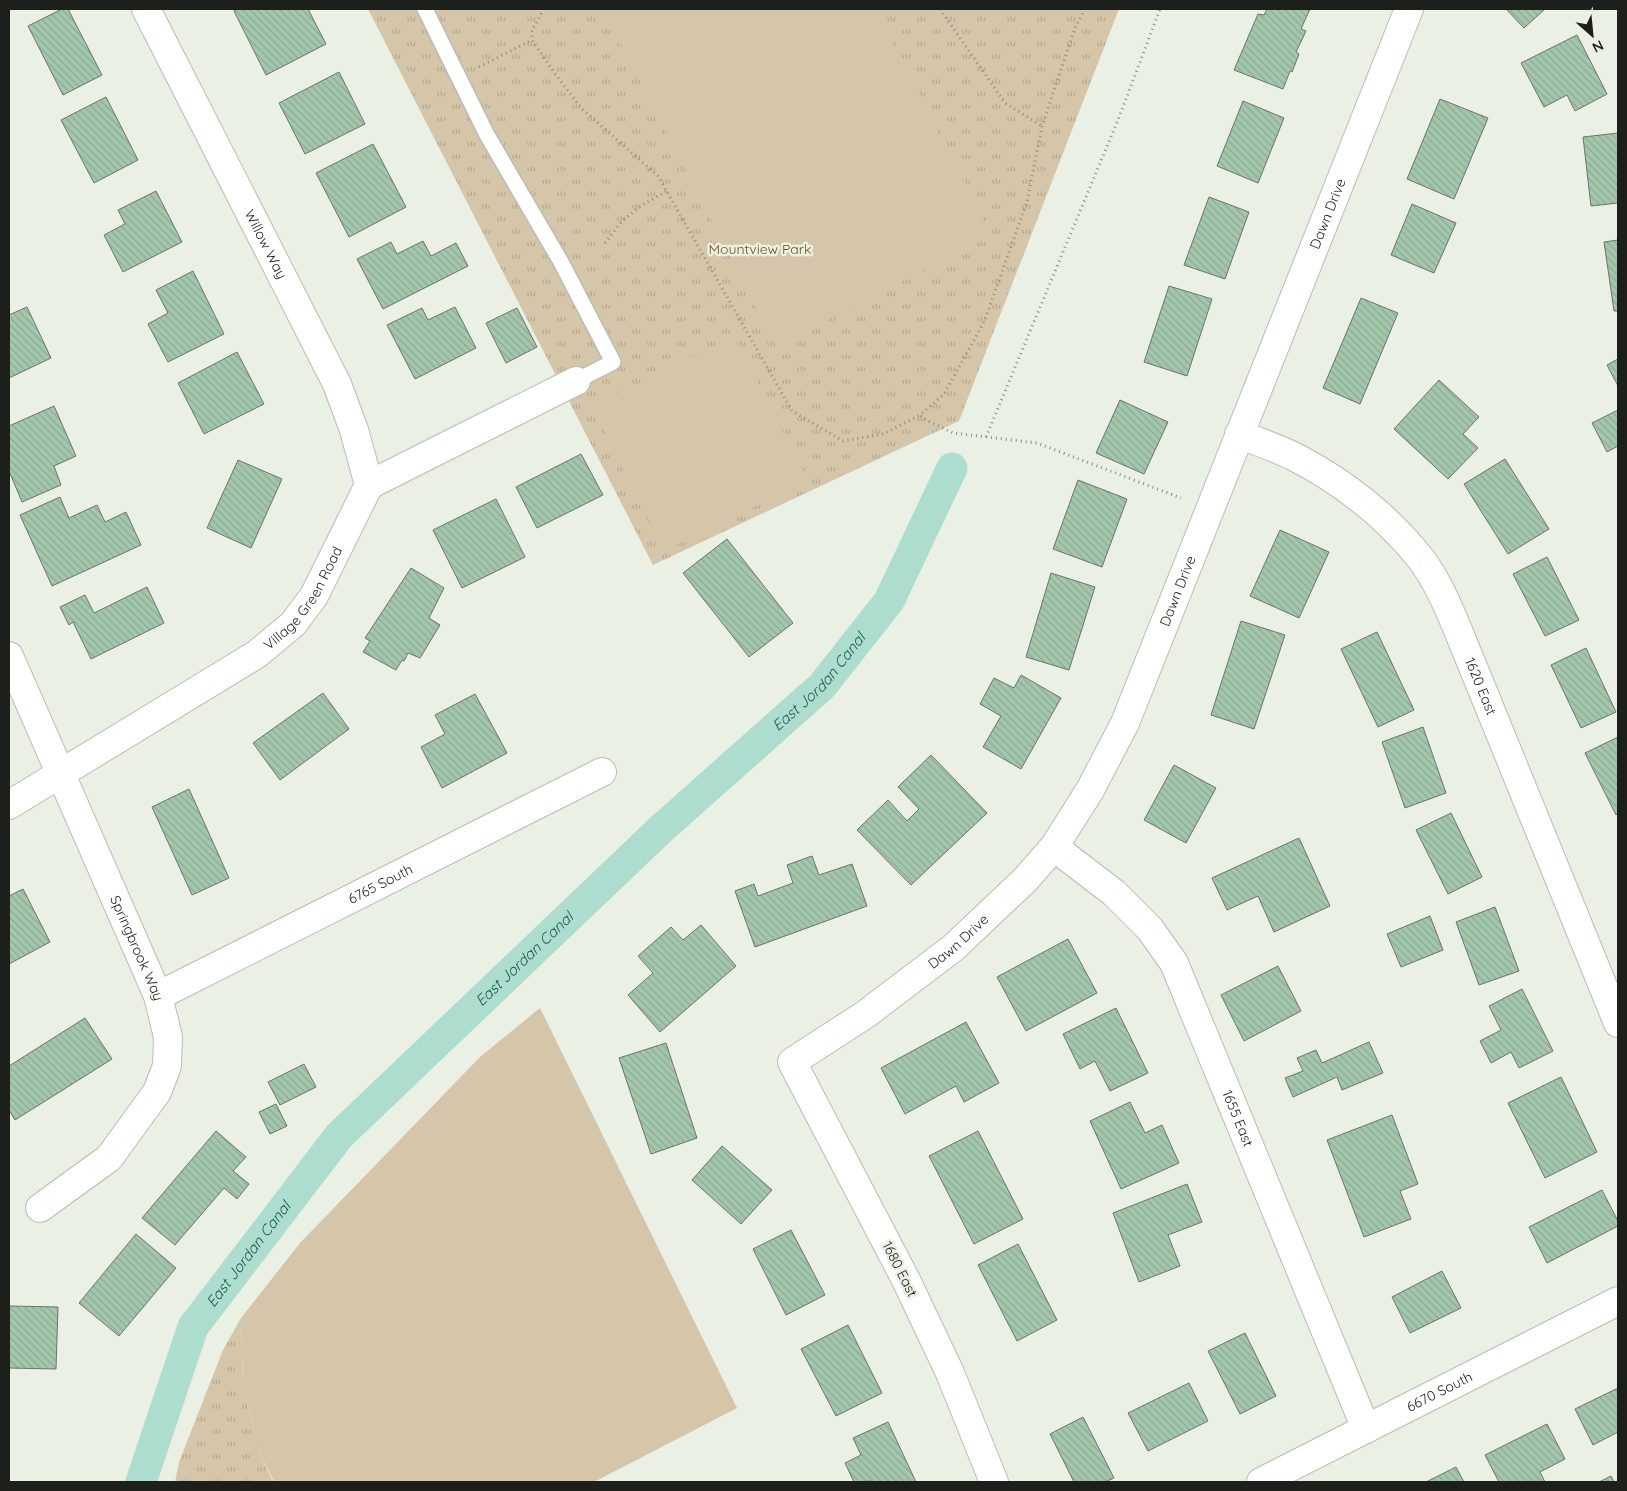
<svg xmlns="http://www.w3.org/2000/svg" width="1627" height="1491" viewBox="0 0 1627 1491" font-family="Quicksand,sans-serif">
<defs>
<pattern id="grass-tufts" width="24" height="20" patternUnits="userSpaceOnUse" patternTransform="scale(1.25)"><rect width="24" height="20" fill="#d5c5a9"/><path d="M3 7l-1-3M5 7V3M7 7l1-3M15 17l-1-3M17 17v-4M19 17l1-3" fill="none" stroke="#b6a991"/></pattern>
<pattern id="building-back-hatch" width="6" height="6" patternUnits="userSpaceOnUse" patternTransform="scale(1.25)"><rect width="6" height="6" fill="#a3c7ab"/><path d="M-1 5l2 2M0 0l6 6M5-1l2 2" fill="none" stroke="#8caa93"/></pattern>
</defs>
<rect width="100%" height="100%" fill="#eaf0e4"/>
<path fill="url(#grass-tufts)" d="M 368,9 L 1119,9 L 959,421 L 653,565 Z
M 241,1318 L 243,1388 L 261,1455 L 273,1482 L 175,1482 L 179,1462 L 223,1350 Z"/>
<path fill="#d5c5a9" d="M 603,9 L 875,9 L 991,236 L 776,346 Z
M 734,336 L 808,480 L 664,551 L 592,406 Z
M 540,1008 L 737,1408 L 594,1482 L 274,1482 L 261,1455 L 243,1388 L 241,1318 L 300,1243 L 480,1057 Z"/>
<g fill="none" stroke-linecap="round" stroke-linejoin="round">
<path stroke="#acddcf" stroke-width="31" id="s1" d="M 141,1482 L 193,1327 L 339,1136 L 661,829 L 822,686 L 889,601 L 952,468"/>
</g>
<path fill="url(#building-back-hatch)" stroke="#6a746c" d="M 62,9 L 68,9 L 102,75 L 63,95 L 28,26 Z
M 238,9 L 308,9 L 326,44 L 266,75 L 234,11 Z
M 1267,9 L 1310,9 L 1301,29 L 1306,31 L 1296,52 L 1299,54 L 1292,72 L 1290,71 L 1283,89 L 1234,70 L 1258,14 L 1264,15 Z
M 1506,9 L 1545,9 L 1524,28 Z
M 1577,35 L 1607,94 L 1575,111 L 1567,95 L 1544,107 L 1521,63 Z
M 339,72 L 365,124 L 305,154 L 279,103 Z
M 106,97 L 138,160 L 94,183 L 61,120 Z
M 1440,99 L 1488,118 L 1454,199 L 1407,179 Z
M 1243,101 L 1284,118 L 1258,183 L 1217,166 Z
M 1618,133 L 1618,203 L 1591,206 L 1583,137 Z
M 373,144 L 406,207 L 349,237 L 316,173 Z
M 156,191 L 182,242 L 123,272 L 104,235 L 125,224 L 118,210 Z
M 1209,197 L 1249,212 L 1225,279 L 1184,265 Z
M 1412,204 L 1456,223 L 1434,273 L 1391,255 Z
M 1618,240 L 1618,311 L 1614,311 L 1604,242 Z
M 423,241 L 431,256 L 456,243 L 468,266 L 383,309 L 357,259 L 391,242 L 397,254 Z
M 193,271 L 224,334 L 168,362 L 148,324 L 168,313 L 156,290 Z
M 1169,286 L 1212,299 L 1187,376 L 1144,362 Z
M 1361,298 L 1398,313 L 1360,404 L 1323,388 Z
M 27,307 L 51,358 L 9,378 L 9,315 Z
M 455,307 L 476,348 L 415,379 L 387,325 L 422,308 L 428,320 Z
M 517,308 L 537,347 L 506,363 L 486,323 Z
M 237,352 L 264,404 L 204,434 L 178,383 Z
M 1618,359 L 1618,386 L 1607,365 Z
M 1439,380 L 1479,417 L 1463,434 L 1478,448 L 1448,479 L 1394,429 Z
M 1120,400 L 1168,422 L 1144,474 L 1096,453 Z
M 54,406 L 76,456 L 54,466 L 61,485 L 22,502 L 9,471 L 9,426 Z
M 1618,410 L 1618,446 L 1607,452 L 1592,423 Z
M 581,454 L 603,495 L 537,528 L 516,487 Z
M 1505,459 L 1549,529 L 1508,554 L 1464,484 Z
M 238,460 L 282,479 L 251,548 L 207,528 Z
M 1078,480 L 1127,499 L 1102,567 L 1053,549 Z
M 60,497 L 69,518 L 97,505 L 105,522 L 126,512 L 141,545 L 52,586 L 20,515 Z
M 496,499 L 525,557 L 462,588 L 433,530 Z
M 1280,530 L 1329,552 L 1299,618 L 1250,596 Z
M 727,539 L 793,623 L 749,657 L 683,573 Z
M 1547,557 L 1579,620 L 1545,636 L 1513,574 Z
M 411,568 L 444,588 L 429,618 L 440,625 L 420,658 L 408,653 L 404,661 L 402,660 L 396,670 L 363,652 L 370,641 L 365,638 Z
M 1051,573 L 1095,587 L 1069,670 L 1026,657 Z
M 147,587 L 164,623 L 91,659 L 73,622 L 69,625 L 60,607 L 85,595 L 94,613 Z
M 1241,621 L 1285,635 L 1254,729 L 1211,715 Z
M 1377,632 L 1414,710 L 1378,727 L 1341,649 Z
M 1586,648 L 1616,712 L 1581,728 L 1551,665 Z
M 1021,675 L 1061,698 L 1021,769 L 983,747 L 1001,716 L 980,704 L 994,678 L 1014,688 Z
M 323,693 L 349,729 L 280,780 L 253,743 Z
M 475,694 L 507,753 L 442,788 L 421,747 L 445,734 L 435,715 Z
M 1423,727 L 1446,793 L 1405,808 L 1382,742 Z
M 1618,737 L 1618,813 L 1616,815 L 1585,753 Z
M 931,755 L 987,813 L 911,885 L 857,830 L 888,800 L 907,821 L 919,809 L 898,787 Z
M 1174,765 L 1216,788 L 1186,843 L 1144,820 Z
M 189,789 L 229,878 L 192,895 L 152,807 Z
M 1451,813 L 1482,877 L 1448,894 L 1416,830 Z
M 1299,838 L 1330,906 L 1274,932 L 1258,896 L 1227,910 L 1212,878 Z
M 812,856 L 819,875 L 852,864 L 867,906 L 755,947 L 735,891 L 754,884 L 758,896 L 793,883 L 787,865 Z
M 23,889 L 50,942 L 9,964 L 9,896 Z
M 1495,907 L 1519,971 L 1479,985 L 1456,922 Z
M 1430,916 L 1443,950 L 1401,967 L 1387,934 Z
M 701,925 L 736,966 L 660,1032 L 628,995 L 653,973 L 638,956 L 671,927 L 683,940 Z
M 1068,939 L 1097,993 L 1026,1031 L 997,977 Z
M 1278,966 L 1301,1011 L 1244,1041 L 1221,995 Z
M 1522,989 L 1553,1051 L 1519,1068 L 1511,1052 L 1491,1063 L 1480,1041 L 1501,1030 L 1489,1006 Z
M 1116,1008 L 1148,1073 L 1110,1091 L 1095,1061 L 1080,1069 L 1063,1034 Z
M 85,1018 L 112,1059 L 15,1120 L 9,1110 L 9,1066 Z
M 966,1022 L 999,1083 L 964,1102 L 956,1086 L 905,1114 L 881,1068 Z
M 1369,1042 L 1383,1073 L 1342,1090 L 1337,1077 L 1293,1097 L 1285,1078 L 1303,1071 L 1297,1058 L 1316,1050 L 1322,1063 Z
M 666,1043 L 697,1138 L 651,1154 L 619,1058 Z
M 304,1064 L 316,1087 L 280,1105 L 268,1082 Z
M 1561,1077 L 1597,1152 L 1545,1178 L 1508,1103 Z
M 1130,1102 L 1145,1133 L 1162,1125 L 1179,1163 L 1121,1189 L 1090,1121 Z
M 276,1104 L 287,1126 L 270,1134 L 259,1112 Z
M 1392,1115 L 1418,1184 L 1400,1191 L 1411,1219 L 1364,1237 L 1327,1140 Z
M 216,1131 L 246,1157 L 233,1171 L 249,1184 L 237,1199 L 224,1188 L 175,1245 L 142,1218 Z
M 978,1131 L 1023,1219 L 974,1244 L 929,1156 Z
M 722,1146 L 772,1190 L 741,1224 L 692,1180 Z
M 1187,1184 L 1202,1222 L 1168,1235 L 1180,1266 L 1139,1282 L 1113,1213 Z
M 1602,1190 L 1618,1221 L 1618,1226 L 1547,1263 L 1529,1227 Z
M 791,1230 L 825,1295 L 786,1315 L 753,1249 Z
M 136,1234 L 176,1268 L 119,1336 L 79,1303 Z
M 1018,1244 L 1057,1320 L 1017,1341 L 978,1265 Z
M 1442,1271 L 1461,1308 L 1410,1333 L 1392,1297 Z
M 9,1306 L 58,1307 L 56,1369 L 9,1368 Z
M 848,1325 L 882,1393 L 836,1416 L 801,1349 Z
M 1245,1333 L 1276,1396 L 1240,1414 L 1208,1351 Z
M 1189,1383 L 1208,1421 L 1148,1451 L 1128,1413 Z
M 1618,1388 L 1618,1432 L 1593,1445 L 1575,1409 Z
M 1083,1417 L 1114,1478 L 1105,1482 L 1074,1482 L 1050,1434 Z
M 888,1422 L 916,1482 L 872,1482 L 871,1481 L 854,1482 L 845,1463 L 861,1455 L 853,1438 Z
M 1547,1424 L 1565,1459 L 1540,1472 L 1545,1482 L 1499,1482 L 1485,1455 Z
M 1456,1467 L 1464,1482 L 1426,1482 Z
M 1611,1476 L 1614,1482 L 1599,1482 Z"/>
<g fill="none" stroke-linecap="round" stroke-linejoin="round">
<defs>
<path id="lane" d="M 425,9 L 487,135 L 561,262 L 613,362 L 576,381"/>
<g id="street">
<path id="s2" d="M 146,9 L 337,384 L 354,430 L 369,485"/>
<path id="s3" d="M 1239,434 C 1258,442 1277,448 1295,457 C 1345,483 1386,515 1421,559 C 1439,583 1451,613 1462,640 L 1618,1023"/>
<path id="s4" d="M 9,656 L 158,996 L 168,1037 L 167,1066 L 157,1092 L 109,1158 L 40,1208"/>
<path id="s5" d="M 9,805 L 257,654 L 293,624 L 314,596 L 369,485 L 576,381"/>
<path id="s6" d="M 1054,847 L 1114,893 L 1150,929 L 1174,963 L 1366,1429"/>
<path id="s7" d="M 158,996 L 602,772"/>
<path id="s8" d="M 994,1482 L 950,1373 L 906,1280 L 792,1062 L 866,1014 L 953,948 L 1025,880 L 1054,847 L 1090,790 L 1125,723 L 1409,9"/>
<path id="s9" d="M 1261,1482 L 1618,1301"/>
</g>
</defs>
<use href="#lane" stroke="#b9beb3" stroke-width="18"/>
<use href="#street" stroke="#b9beb3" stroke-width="30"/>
<path stroke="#898d84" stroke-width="3" stroke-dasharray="1 4" stroke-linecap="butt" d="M 544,9 L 532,30 L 532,40 L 553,71 L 582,109 L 658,176 L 792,411 L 843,441 L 883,434 L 920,415
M 940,9 L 1005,103 L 1042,126
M 1085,9 L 1075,28 L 1042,126 L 1027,202 L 984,322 L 944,394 L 920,415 L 926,420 L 953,433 L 1037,443 L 1181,498
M 479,67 L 532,40
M 605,243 L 622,221 L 642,205 L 667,191
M 986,437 L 1118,120 L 1160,9"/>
<use href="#lane" stroke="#fff" stroke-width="15"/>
<use href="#street" stroke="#fff" stroke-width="28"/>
</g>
<g text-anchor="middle" stroke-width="5" stroke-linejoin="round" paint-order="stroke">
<g font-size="14" fill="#1d1f1a" stroke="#eaf0e4">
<text dy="5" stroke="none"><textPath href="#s8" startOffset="1498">Dawn Drive</textPath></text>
<text dy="5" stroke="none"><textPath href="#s2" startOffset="264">Willow Way</textPath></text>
<text dy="5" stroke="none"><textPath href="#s8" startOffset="1092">Dawn Drive</textPath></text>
<text dy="5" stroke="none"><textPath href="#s5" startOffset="364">Village Green Road</textPath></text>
<text dy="5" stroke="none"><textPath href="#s3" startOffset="365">1620 East</textPath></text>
<text dy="5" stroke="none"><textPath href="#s7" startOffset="249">6765 South</textPath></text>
<text dy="5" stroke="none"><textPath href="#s8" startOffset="672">Dawn Drive</textPath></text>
<text dy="5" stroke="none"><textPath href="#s4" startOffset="319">Springbrook Way</textPath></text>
<text dy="5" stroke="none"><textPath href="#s6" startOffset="336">1655 East</textPath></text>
<text transform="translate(900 1269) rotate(63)" y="5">1680 East</text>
<text dy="5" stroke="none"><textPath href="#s9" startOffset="200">6670 South</textPath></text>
</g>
<g font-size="14" fill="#6e5113" stroke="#eaf0e4">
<text x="760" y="254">Mountview Park</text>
</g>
<g font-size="15" font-style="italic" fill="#1b5a4c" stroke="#eaf0e4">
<text dy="5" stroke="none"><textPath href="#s1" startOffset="1065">East Jordan Canal</textPath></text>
<text dy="5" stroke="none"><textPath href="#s1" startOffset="660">East Jordan Canal</textPath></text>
<text dy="5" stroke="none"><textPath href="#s1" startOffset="255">East Jordan Canal</textPath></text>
</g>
</g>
<rect width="1627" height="1491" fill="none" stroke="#1d1f1a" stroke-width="20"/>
<g transform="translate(1592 35) rotate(153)" stroke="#eaf0e4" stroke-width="4" paint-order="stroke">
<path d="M0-4L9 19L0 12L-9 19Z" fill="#1d1f1a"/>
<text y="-8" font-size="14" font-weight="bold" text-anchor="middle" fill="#1d1f1a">N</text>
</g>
</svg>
